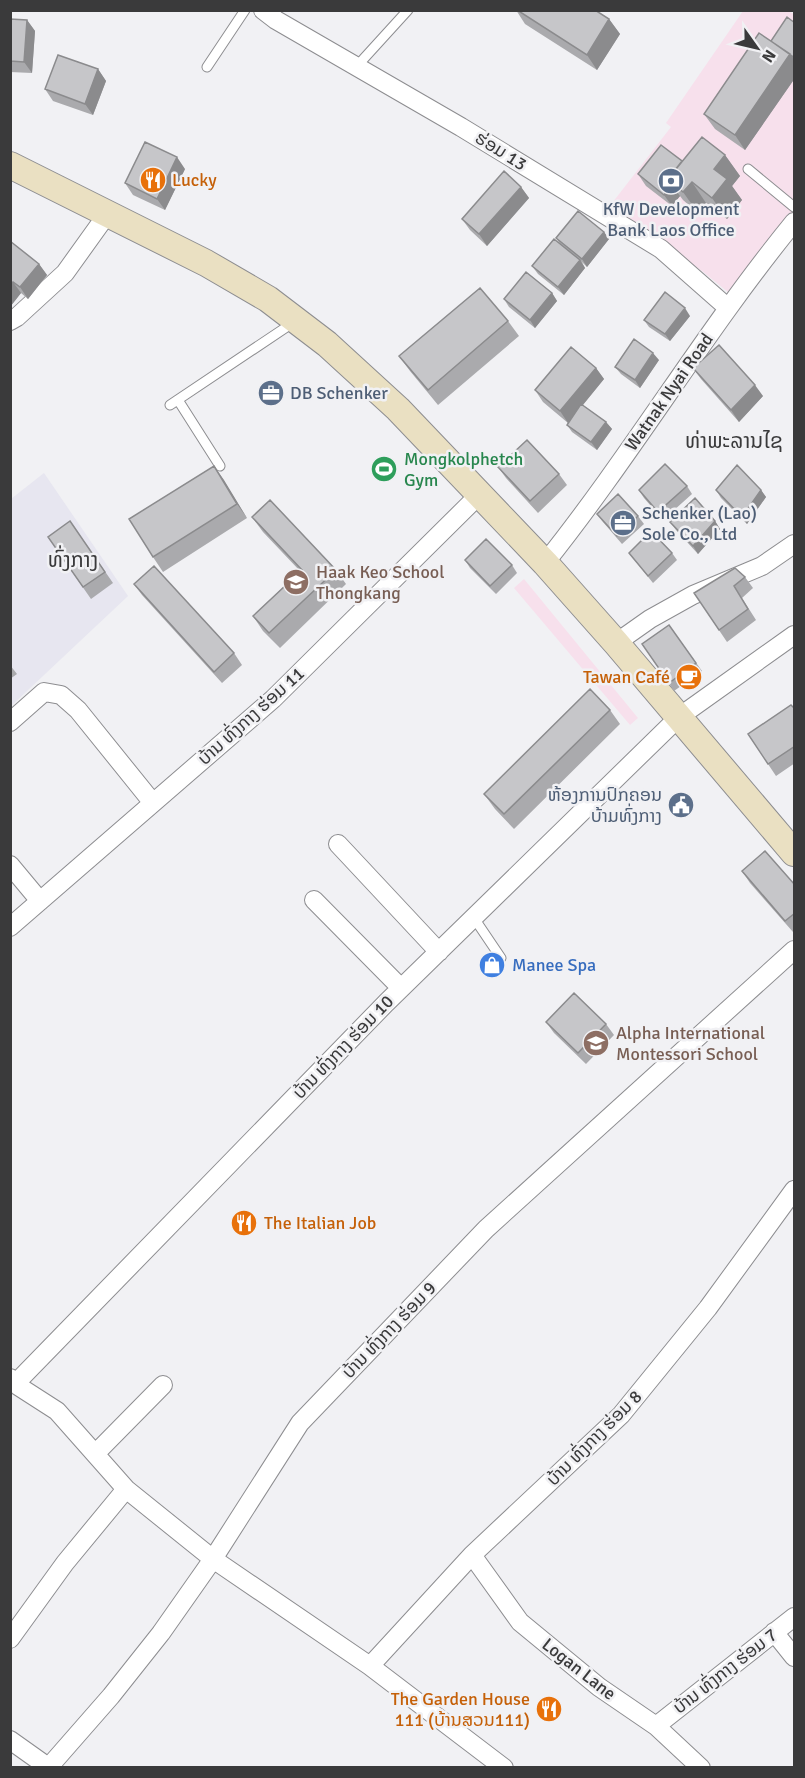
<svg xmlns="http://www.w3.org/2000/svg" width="805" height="1778" viewBox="0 0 805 1778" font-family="Signika,'Noto Sans Lao',sans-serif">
<rect width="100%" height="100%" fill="#f1f1f4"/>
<path fill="#f7e0ec" d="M 743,11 L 788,11 L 794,14 L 794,217 L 729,293 L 702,271 L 609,207 L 671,127 L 666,123 Z
M 524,579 L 638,718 L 630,725 L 514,588 Z"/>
<path fill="#e7e6f0" d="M 44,473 L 128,596 L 11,706 L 11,499 Z"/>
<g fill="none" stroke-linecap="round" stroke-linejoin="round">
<defs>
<path id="lane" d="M 357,66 L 408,10
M 207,67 L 245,10
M 748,169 L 794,207
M 178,400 L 220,466
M 170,405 L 294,322
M 474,918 L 501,958"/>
<path id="street" d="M 263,10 L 276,20 L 461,127 L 661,249 L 728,308
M 10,321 L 17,317 L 65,273 L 108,213
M 545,563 C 633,453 705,331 794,222
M 616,643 L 650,619 L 693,595 L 762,566 L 794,544
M 10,722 L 44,692 L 61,695 L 78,710 L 153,803
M 338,844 L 439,952
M 10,865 L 40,901
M 314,900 L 401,988
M 10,927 L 273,699 L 480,494
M 10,1378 L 15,1384 L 57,1411 L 126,1489 L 213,1559 L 370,1666 L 504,1768
M 15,1384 L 386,1003 L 679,717 L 794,635
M 96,1453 L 163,1385
M 472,1555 L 520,1622 L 599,1687 L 656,1726 L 701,1768
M 774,1632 L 794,1657
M 10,1639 L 65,1563 L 126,1489
M 370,1666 L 472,1555 L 621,1415 L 708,1308 L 794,1190
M 656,1726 L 794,1617
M 10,1740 L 48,1767
M 48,1768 L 111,1696 L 161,1633 L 213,1559 L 300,1423 L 486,1229 L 794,950"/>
<path id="secondary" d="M 10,165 L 206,263 L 268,299 L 327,344 L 398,409 L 545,563 L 616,643 L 794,853"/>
</defs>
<use href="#lane" stroke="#8d8d90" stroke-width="11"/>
<use href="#street" stroke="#8d8d90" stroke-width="20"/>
<use href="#secondary" stroke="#8d8d90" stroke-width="28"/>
<use href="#lane" stroke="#fff" stroke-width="9"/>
<use href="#street" stroke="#fff" stroke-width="18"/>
<use href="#secondary" stroke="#eae0c2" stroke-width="26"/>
</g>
<path fill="#aaaaad" d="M 516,10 L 595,10 L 609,19 L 620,34 L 597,70 L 525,24 Z
M 10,19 L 27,20 L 35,31 L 32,73 L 10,72 Z
M 795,23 L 795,78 L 745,150 L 715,129 L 704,114 L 771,41 Z
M 98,69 L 106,81 L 93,115 L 53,101 L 45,89 Z
M 725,155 L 740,176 L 732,186 L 742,200 L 727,219 L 706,203 L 698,213 L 683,200 L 680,196 L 672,206 L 646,186 L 638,174 L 682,161 Z
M 185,169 L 165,210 L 133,195 L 125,183 Z
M 521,187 L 529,198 L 487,246 L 470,230 L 462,219 Z
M 604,232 L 609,239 L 587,267 L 582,262 L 585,268 L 564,295 L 538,274 L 532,266 L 560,244 L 556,238 Z
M 10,241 L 39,264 L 47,275 L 28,299 L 21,293 L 10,307 Z
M 552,293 L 557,301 L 535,328 L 509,307 L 504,299 Z
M 690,316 L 670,341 L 649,327 L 644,320 Z
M 508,321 L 519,336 L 438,405 L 410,371 L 399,356 Z
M 659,360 L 640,388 L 621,374 L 615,367 Z
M 596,368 L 604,379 L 583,405 L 606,422 L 612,429 L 597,450 L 572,432 L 567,425 L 568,423 L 543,402 L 535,390 Z
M 693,368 L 763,396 L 739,422 L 701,379 Z
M 214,466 L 247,518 L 163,572 L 153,557 Z
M 498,467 L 559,474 L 567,485 L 538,513 L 506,478 Z
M 687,486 L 692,494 L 663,520 L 644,498 L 639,490 Z
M 716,490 L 761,490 L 766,497 L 747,524 L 721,498 Z
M 597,514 L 638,516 L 644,524 L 622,544 L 603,522 Z
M 252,517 L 336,570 L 346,584 L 280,648 L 263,631 L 253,616 L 300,571 L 263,532 Z
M 70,521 L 113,583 L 91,599 L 48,537 Z
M 715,521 L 720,529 L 698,554 L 676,530 L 670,522 Z
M 629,553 L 672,553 L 677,560 L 653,583 Z
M 465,560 L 512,565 L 517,573 L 496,594 L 470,568 Z
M 745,577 L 753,588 L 742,598 L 756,620 L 727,642 L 694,593 Z
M 134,584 L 234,653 L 242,665 L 222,683 L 142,595 Z
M 669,625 L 702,671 L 674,691 L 642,644 Z
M 10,665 L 17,674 L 10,679 Z
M 795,709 L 795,763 L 776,776 L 748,734 Z
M 610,710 L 620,724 L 514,829 L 495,809 L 484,794 Z
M 742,871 L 795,885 L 795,931 L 793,932 L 750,883 Z
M 546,1022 L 606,1024 L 614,1035 L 586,1064 L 554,1033 Z"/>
<path fill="#8b8b8d" d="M 609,19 L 620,34 L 597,70 L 587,55 Z
M 27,20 L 35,31 L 32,73 L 24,62 Z
M 790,54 L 795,60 L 795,78 L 745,150 L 735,135 Z
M 98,69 L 106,81 L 93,115 L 85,104 Z
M 725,155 L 740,176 L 732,186 L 742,200 L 727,219 L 712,198 L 714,169 Z
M 177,157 L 185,169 L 165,210 L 157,199 Z
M 692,182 L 706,203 L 698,213 L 683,192 Z
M 672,185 L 680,196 L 672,206 L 664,195 Z
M 521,187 L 529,198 L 487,246 L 479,234 Z
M 604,232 L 609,239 L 587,267 L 582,259 Z
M 580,260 L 585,268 L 564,295 L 558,287 Z
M 39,264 L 47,275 L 28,299 L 20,287 Z
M 13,282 L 21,293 L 10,307 L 10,285 Z
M 552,293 L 557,301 L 535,328 L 530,320 Z
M 685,308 L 690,316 L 670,341 L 665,334 Z
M 653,353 L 659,360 L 640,388 L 635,380 Z
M 596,368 L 604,379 L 568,423 L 560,411 Z
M 755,385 L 763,396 L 739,422 L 731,410 Z
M 606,422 L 612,429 L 597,450 L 591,442 Z
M 214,466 L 224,480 L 247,518 L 237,504 Z
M 761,490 L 766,497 L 747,524 L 742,517 Z
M 715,521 L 720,529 L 698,554 L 693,546 Z"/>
<path fill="#c6c6c9" stroke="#8b8b8d" stroke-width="1.5" d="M 517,10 L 595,10 L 609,19 L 587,55 Z
M 787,17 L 795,23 L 795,58 L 771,41 Z
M 10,19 L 27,20 L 24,62 L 10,61 Z
M 759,33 L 790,54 L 735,135 L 704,114 Z
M 58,55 L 98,69 L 85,104 L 45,89 Z
M 702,137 L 725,155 L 714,169 L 727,179 L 712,198 L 692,182 L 683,192 L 668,179 Z
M 145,142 L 177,157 L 157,199 L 125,183 Z
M 661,145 L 682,161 L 668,179 L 672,185 L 664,195 L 638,174 Z
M 504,171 L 521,187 L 479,234 L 462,219 Z
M 578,211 L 604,232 L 582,259 L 556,238 Z
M 554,239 L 580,260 L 558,287 L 532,266 Z
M 10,241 L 39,264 L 20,287 L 13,282 L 10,285 Z
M 526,272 L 552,293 L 530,320 L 504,299 Z
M 480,288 L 508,321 L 428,390 L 399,356 Z
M 665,292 L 685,308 L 665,334 L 644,320 Z
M 634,339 L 653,353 L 635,380 L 615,367 Z
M 719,345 L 755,385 L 731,410 L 693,368 Z
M 571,347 L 596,368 L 560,411 L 535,390 Z
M 581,404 L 606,422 L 591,442 L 567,425 Z
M 527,440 L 559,474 L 530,501 L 498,467 Z
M 665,464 L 687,486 L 658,512 L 639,490 Z
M 737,465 L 761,490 L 742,517 L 716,490 Z
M 214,466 L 237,504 L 153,557 L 129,519 Z
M 618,494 L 638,516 L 617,536 L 597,514 Z
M 695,498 L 715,521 L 693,546 L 670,522 Z
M 270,500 L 336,570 L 269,633 L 253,616 L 302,570 L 252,517 Z
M 70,521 L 105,572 L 83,587 L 48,537 Z
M 651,531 L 672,553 L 648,576 L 629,553 Z
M 486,539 L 512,565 L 490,586 L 465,560 Z
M 154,566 L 234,653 L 214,672 L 134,584 Z
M 735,568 L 745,577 L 734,586 L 748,609 L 719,630 L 694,593 Z
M 669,625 L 696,663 L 669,683 L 642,644 Z
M 590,689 L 610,710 L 504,814 L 484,794 Z
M 791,705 L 795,709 L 795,746 L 768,764 L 748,734 Z
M 765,851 L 795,885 L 795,913 L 785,921 L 742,871 Z
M 574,993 L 606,1024 L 578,1053 L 546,1022 Z"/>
<defs>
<symbol id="restaurant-disc" viewBox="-11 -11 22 22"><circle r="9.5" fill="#e8710a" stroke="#f1f1f4"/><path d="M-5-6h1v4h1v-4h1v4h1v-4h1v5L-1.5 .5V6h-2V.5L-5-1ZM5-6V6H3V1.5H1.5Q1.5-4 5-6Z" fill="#fff"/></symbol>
<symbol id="bank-disc" viewBox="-11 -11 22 22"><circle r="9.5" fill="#5c6f8a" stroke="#f1f1f4"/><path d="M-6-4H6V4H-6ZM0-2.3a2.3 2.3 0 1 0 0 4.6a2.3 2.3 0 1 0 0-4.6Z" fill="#fff"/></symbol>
<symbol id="office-disc" viewBox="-11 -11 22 22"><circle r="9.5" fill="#5c6f8a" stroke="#f1f1f4"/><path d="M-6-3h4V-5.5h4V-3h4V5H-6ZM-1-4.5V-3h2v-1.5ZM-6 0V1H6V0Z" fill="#fff"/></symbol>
<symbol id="stadium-disc" viewBox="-11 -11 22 22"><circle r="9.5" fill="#2e9e5b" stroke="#f1f1f4"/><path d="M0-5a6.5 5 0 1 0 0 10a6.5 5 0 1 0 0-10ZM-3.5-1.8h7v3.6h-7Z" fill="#fff"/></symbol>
<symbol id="school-disc" viewBox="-11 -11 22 22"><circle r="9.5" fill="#8d6e63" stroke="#f1f1f4"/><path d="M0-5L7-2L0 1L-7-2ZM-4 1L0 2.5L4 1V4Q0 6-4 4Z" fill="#fff"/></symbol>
<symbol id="cafe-disc" viewBox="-11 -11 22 22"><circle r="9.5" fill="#e8710a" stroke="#f1f1f4"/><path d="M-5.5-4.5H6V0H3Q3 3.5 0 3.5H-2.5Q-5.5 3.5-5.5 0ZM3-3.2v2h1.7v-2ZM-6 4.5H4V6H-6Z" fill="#fff"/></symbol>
<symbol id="civic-disc" viewBox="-11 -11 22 22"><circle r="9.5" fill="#5c6f8a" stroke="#f1f1f4"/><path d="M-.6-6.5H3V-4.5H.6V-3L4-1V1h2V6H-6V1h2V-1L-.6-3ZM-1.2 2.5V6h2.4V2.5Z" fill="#fff"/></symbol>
<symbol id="shop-disc" viewBox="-11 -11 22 22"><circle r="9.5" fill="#3f7fe0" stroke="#f1f1f4"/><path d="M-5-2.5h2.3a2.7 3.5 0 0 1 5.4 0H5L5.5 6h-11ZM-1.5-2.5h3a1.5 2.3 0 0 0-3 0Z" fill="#fff"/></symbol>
</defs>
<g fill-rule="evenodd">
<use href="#restaurant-disc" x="138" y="165" width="30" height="30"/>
<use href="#bank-disc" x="656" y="166" width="30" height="30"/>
<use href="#office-disc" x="256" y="378" width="30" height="30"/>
<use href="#stadium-disc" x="369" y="454" width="30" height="30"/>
<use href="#office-disc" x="608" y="508" width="30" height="30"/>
<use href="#school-disc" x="281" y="567" width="30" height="30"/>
<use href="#cafe-disc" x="674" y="662" width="30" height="30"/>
<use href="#civic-disc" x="666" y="790" width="30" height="30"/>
<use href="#shop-disc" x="477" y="950" width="30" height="30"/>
<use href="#school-disc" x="581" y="1028" width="30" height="30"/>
<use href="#restaurant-disc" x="229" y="1208" width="30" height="30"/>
<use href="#restaurant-disc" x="534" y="1694" width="30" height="30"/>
</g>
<g text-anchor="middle" stroke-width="5" stroke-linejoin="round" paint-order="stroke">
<g font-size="18" fill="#3a3a3b" stroke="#f1f1f4">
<text transform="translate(501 151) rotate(32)" y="6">ຮ່ອມ 13</text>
<text transform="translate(669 392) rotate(-55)" y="6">Watnak Nyai Road</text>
<text transform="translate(251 716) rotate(-42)" y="6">ບ້ານ ທົ່ງກາງ ຮ່ອມ 11</text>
<text transform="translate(343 1047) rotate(-46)" y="6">ບ້ານ ທົ່ງກາງ ຮ່ອມ 10</text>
<text transform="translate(389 1330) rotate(-46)" y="6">ບ້ານ ທົ່ງກາງ ຮ່ອມ 9</text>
<text transform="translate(594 1438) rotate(-45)" y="6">ບ້ານ ທົ່ງກາງ ຮ່ອມ 8</text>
<text transform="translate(579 1669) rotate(38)" y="6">Logan Lane</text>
<text transform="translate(725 1671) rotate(-38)" y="6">ບ້ານ ທົ່ງກາງ ຮ່ອມ 7</text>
</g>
<g font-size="18" fill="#c56008" stroke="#f1f1f4" text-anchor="start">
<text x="172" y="186">Lucky</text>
<text x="670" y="683" text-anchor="end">Tawan Café</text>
<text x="264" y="1229">The Italian Job</text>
<text x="530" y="1705" text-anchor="end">The Garden House<tspan x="530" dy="21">111 (ບ້ານສວນ111)</tspan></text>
</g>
<g font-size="18" fill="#4e5e75" stroke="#f1f1f4" text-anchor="start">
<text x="671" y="215" text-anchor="middle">KfW Development<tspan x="671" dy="21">Bank Laos Office</tspan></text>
<text x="290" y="399">DB Schenker</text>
<text x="642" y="519">Schenker (Lao)<tspan x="642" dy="21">Sole Co., Ltd</tspan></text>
<text x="662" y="801" text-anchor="end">ຫ້ອງການປົກຄອນ<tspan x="662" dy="21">ບ້າມທົ່ງກາງ</tspan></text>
</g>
<g font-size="18" fill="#27864d" stroke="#f1f1f4" text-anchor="start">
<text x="404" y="465">Mongkolphetch<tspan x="404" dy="21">Gym</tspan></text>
</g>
<g font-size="18" fill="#785e54" stroke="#f1f1f4" text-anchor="start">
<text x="316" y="578">Haak Keo School<tspan x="316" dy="21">Thongkang</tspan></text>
<text x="616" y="1039">Alpha International<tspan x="616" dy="21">Montessori School</tspan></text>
</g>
<g font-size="18" fill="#366cbe" stroke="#f1f1f4" text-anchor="start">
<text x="512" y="971">Manee Spa</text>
</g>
<g font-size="21" fill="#3a3a3b" stroke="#f1f1f4">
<text x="734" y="448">ທ່າພະລານໄຊ</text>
<text x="73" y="567">ທົ່ງກາງ</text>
</g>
</g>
<rect width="805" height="1778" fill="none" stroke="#3a3a3b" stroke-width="24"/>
<g transform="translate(757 48) rotate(124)" stroke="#f1f1f4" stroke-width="4.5" paint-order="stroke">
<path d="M0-4.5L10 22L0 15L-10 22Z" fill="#3a3a3b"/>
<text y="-9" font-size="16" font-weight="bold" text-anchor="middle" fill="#3a3a3b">N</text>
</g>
</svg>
